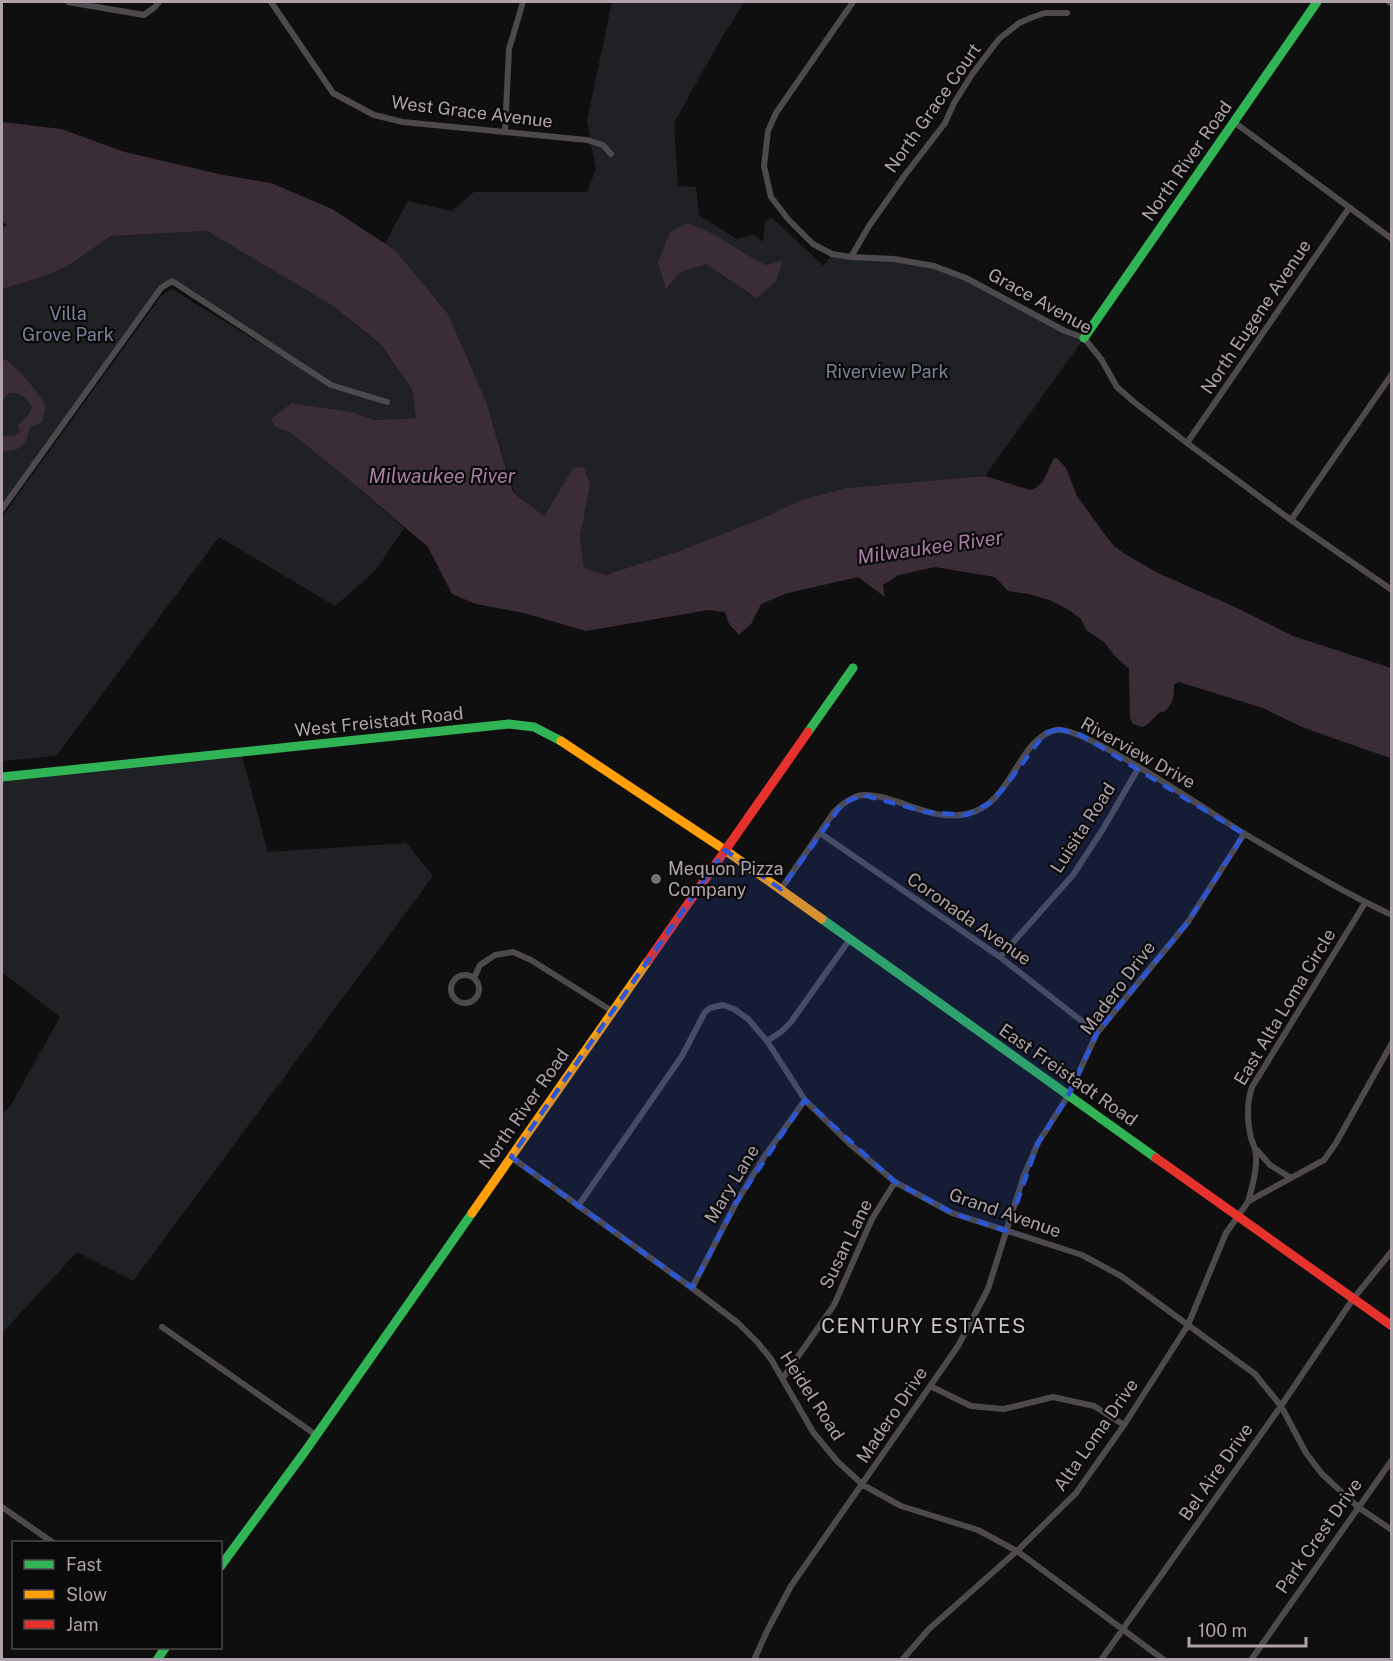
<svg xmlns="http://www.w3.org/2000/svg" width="1393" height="1661" viewBox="0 0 1393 1661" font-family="'Public Sans',sans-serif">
<rect width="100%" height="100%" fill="#100f0f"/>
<path fill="#202125" d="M 612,2 L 744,2 L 718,44 L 674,123 L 678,186 L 696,187 L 699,215 L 737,239 L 753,234 L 763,242 L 765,222 L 771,217 L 824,266 L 832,254 L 894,259 L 935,266 L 966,278 L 1084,338 L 985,476 L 846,488 L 801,500 L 763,518 L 682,550 L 604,575 L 584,568 L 580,538 L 590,485 L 573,468 L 544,516 L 514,492 L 486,401 L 448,314 L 395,250 L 385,243 L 408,201 L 451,211 L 474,192 L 587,192 L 596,169 L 587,121 Z
M 207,231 L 333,306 L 380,345 L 412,389 L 416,418 L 374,420 L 352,412 L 293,403 L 275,427 L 291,433 L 348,479 L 404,528 L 375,571 L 335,606 L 219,537 L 56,756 L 2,761 L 2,517 L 161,296 L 172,289 L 339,392 L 331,385 L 172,281 L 161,288 L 2,509 L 2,289 L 42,277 L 68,266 L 111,236 Z
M 241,753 L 268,852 L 406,843 L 433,876 L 133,1281 L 77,1252 L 2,1333 L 2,1114 L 11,1105 L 60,1017 L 2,972 L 2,777 Z"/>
<path fill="#3a2d38" d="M 2,122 L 61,129 L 125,152 L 223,175 L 271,183 L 332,209 L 395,250 L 448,314 L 486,401 L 513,492 L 544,516 L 573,468 L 584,467 L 590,485 L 580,538 L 584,568 L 605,575 L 682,550 L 763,518 L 801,500 L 846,488 L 985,476 L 1030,490 C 1045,487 1047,469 1054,458 L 1057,458 L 1066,468 L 1077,496 L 1106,536 L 1114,546 L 1125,554 L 1158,573 L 1237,608 L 1293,636 L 1391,668 L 1391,758 L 1361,748 L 1302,727 L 1263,708 L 1179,682 L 1174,684 C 1174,693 1174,702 1167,709 C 1160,716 1166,708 1158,714 C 1152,719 1150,724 1142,727 L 1133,724 L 1130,718 L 1129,669 L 1114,655 L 1104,642 L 1086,630 L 1081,619 L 1069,610 L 1052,601 L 1029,594 L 1008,591 L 995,577 L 935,567 L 899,575 L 883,585 L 885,597 L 858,577 L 788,593 L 761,604 L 751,624 L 739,635 L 729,624 L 725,612 L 708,610 L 586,631 L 524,613 L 476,604 L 452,594 L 428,547 L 348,479 L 291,433 L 275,427 L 271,419 L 292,403 L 352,412 L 374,420 L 416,418 L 412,389 L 380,344 L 333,306 L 207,231 L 111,236 L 68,266 L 42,277 L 2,289 L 2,227 L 7,225 L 2,222 Z
M 686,223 C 717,232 737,251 765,265 L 783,261 L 776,281 L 757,298 L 706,264 L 680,272 L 666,289 L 658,263 L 670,232 Z
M 2,358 C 13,361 42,396 46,407 L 42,422 L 30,427 C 26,446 21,451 2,451 L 2,436 L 13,436 L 20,432 L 18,425 L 29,414 L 32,407 C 27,398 21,392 9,393 L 2,401 Z"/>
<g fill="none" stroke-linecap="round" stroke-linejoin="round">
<path stroke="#4d494c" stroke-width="6" d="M 68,2 L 144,15 L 155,7 L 159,2
M 271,2 L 333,93 L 374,115 L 403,122 L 587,140 L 603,145 L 611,154
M 853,2 L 776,113 L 768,131 L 764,166 L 771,197 L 788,219 L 813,244 L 832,254 L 851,257 L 894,259 L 934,266 L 966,278 L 1065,331 L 1084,338 L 1101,359 L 1117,387 L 1134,402 L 1187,443 L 1291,520 L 1392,590
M 1389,2 L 1392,4
M 1234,122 L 1392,239
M 505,132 L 509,49 L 523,2
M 851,257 L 869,226 L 905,175 L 945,123 L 954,103 L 973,73 L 999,39 L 1019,23 L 1033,17 L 1045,13 L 1067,13
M 1187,443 L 1349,208
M 2,509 L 161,288 L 172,281 L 331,385 L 387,402
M 1291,520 L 1392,374
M 820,833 L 1000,957 L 1097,1033
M 781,889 L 834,812 C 842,804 853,795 865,795 C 900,796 930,822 966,814 C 1013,805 1017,738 1056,730 C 1082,724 1215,816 1245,834 C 1293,862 1341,891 1392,915
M 1000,957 L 1073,875 L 1103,829 L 1139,767
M451 989a14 14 0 1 1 28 0a14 14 0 1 1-28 0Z
M 474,978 L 480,965 L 495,955 L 513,952 L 531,960 L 612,1011
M 767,1041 L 781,1032 L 791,1022 L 850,939
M 1257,1150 L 1270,1165 L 1291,1178
M 511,1157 L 692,1288 L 738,1323 L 758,1343 L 771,1359 L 813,1432 L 837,1461 L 863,1485 L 901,1506 L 978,1530 L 1017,1551 L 1164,1660
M 1248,1202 C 1252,1187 1257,1171 1256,1156 C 1256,1149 1253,1144 1251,1138 C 1247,1120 1246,1104 1252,1087 L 1365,903
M 578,1206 L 682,1056 L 705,1012 L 710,1008 L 723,1005 L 734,1009 L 748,1019 L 767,1041 L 805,1100 L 851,1145 L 895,1182 L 952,1213 L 1082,1255 L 1121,1276 L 1255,1374 L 1281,1406 L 1306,1453 L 1322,1474 L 1358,1507 L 1392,1530
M 692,1288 L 736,1203 L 764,1157 L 805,1100
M 162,1327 L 316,1435
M 783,1378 L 834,1305 L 872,1219 L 895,1182
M 930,1386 L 971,1406 L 1004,1409 L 1053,1397 L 1094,1406 L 1124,1425
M 2,1507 L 52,1542
M 754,1660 L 768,1629 L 791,1586 L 958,1346 L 988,1289 L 1024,1175 L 1038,1143 L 1068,1096 L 1097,1033 L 1188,922 L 1244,834
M 902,1660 L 929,1629 L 1017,1551 L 1076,1493 L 1124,1425 L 1188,1325 L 1226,1233 L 1248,1202 L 1258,1196 L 1324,1160 L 1336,1143 L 1392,1043
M 1101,1660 L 1281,1406 L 1353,1299 L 1392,1251
M 1251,1660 L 1392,1460"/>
<path stroke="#30b455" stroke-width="9" d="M 1084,338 L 1317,2
M 808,732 L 853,668
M 2,777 L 509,724 L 534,727 L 561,741
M 822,919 L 1156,1158
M 220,1567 L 306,1450 L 472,1213
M 157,1660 L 165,1648"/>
<path stroke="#ff9f0a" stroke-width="9" d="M 561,741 L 725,850 L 822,919
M 472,1213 L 648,961"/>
<path stroke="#e5322d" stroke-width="9" d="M 648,961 L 808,732
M 1156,1158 L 1392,1326"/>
</g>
<path fill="#2c56d3" fill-opacity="0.2" stroke="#2c56d3" stroke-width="4.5" stroke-dasharray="12 8" stroke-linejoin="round" d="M 1058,729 L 1081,735 L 1244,834 L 1188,922 L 1097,1033 L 1068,1096 L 1038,1143 L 1007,1231 L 952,1213 L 895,1182 L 805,1100 L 736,1203 L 692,1288 L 511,1157 L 725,850 L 781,889 L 843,803 L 863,795 L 926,812 L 966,815 L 988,804 L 1004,788 L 1045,733 Z"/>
<circle fill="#776f74" stroke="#0b0a0a" stroke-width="2" cx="656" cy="879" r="6"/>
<g text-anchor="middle" stroke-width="4.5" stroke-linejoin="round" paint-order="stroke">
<g font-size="18" fill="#afa2aa" stroke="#0b0a0a">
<text transform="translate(933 108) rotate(-55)" y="6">North Grace Court</text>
<text transform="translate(472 112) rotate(7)" y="6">West Grace Avenue</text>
<text transform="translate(1187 161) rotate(-55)" y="6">North River Road</text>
<text transform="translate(1040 301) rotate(29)" y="6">Grace Avenue</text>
<text transform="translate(1256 317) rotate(-56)" y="6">North Eugene Avenue</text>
<text transform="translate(379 722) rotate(-6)" y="6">West Freistadt Road</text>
<text transform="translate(1138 753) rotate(29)" y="6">Riverview Drive</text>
<text transform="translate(1083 828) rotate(-57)" y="6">Luisita Road</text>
<text transform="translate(969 919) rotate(35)" y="6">Coronada Avenue</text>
<text transform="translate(1118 988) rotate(-53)" y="6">Madero Drive</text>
<text transform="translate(1285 1007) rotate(-59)" y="6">East Alta Loma Circle</text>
<text transform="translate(1068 1075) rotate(35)" y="6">East Freistadt Road</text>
<text transform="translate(524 1109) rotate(-55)" y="6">North River Road</text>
<text transform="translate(732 1184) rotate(-59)" y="6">Mary Lane</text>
<text transform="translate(1005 1213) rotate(19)" y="6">Grand Avenue</text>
<text transform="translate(846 1244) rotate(-64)" y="6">Susan Lane</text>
<text transform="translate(812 1396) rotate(57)" y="6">Heidel Road</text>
<text transform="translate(892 1415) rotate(-56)" y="6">Madero Drive</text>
<text transform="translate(1096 1435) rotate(-55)" y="6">Alta Loma Drive</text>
<text transform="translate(1216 1472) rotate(-55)" y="6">Bel Aire Drive</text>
<text transform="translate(1319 1536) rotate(-55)" y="6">Park Crest Drive</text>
</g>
<g font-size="18" fill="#7b8398" stroke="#0b0a0a">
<text x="68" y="320">Villa<tspan x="68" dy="21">Grove Park</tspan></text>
<text x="887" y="378">Riverview Park</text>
</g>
<g font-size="18" fill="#afa2aa" stroke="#0b0a0a" text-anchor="start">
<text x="668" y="875">Mequon Pizza<tspan x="668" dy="21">Company</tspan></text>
</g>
<g font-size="20" font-style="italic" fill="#a77ca2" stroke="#0b0a0a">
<text x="442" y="483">Milwaukee River</text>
<text transform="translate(930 547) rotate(-8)" y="7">Milwaukee River</text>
</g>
<g font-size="20" letter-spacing="1.5" fill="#ccc2c8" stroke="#0b0a0a">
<text x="924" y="1333">CENTURY ESTATES</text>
</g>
</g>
<rect width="1393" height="1661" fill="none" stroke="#afa2aa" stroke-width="6"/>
<rect x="12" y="1541" width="210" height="108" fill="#0b0a0a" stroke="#4d474a" stroke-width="1.5"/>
<rect x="24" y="1560" width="30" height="9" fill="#30b455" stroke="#4d474a" stroke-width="1.5"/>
<text x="66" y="1571" font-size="18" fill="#afa2aa">Fast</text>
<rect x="24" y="1590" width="30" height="9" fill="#ff9f0a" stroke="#4d474a" stroke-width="1.5"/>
<text x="66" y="1601" font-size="18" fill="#afa2aa">Slow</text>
<rect x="24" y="1620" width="30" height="9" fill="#e5322d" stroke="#4d474a" stroke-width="1.5"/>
<text x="66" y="1631" font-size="18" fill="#afa2aa">Jam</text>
<path d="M1189 1637v9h117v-9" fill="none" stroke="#afa2aa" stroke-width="3"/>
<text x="1198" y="1637" font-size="18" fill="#afa2aa" stroke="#0b0a0a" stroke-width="4.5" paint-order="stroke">100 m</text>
</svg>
